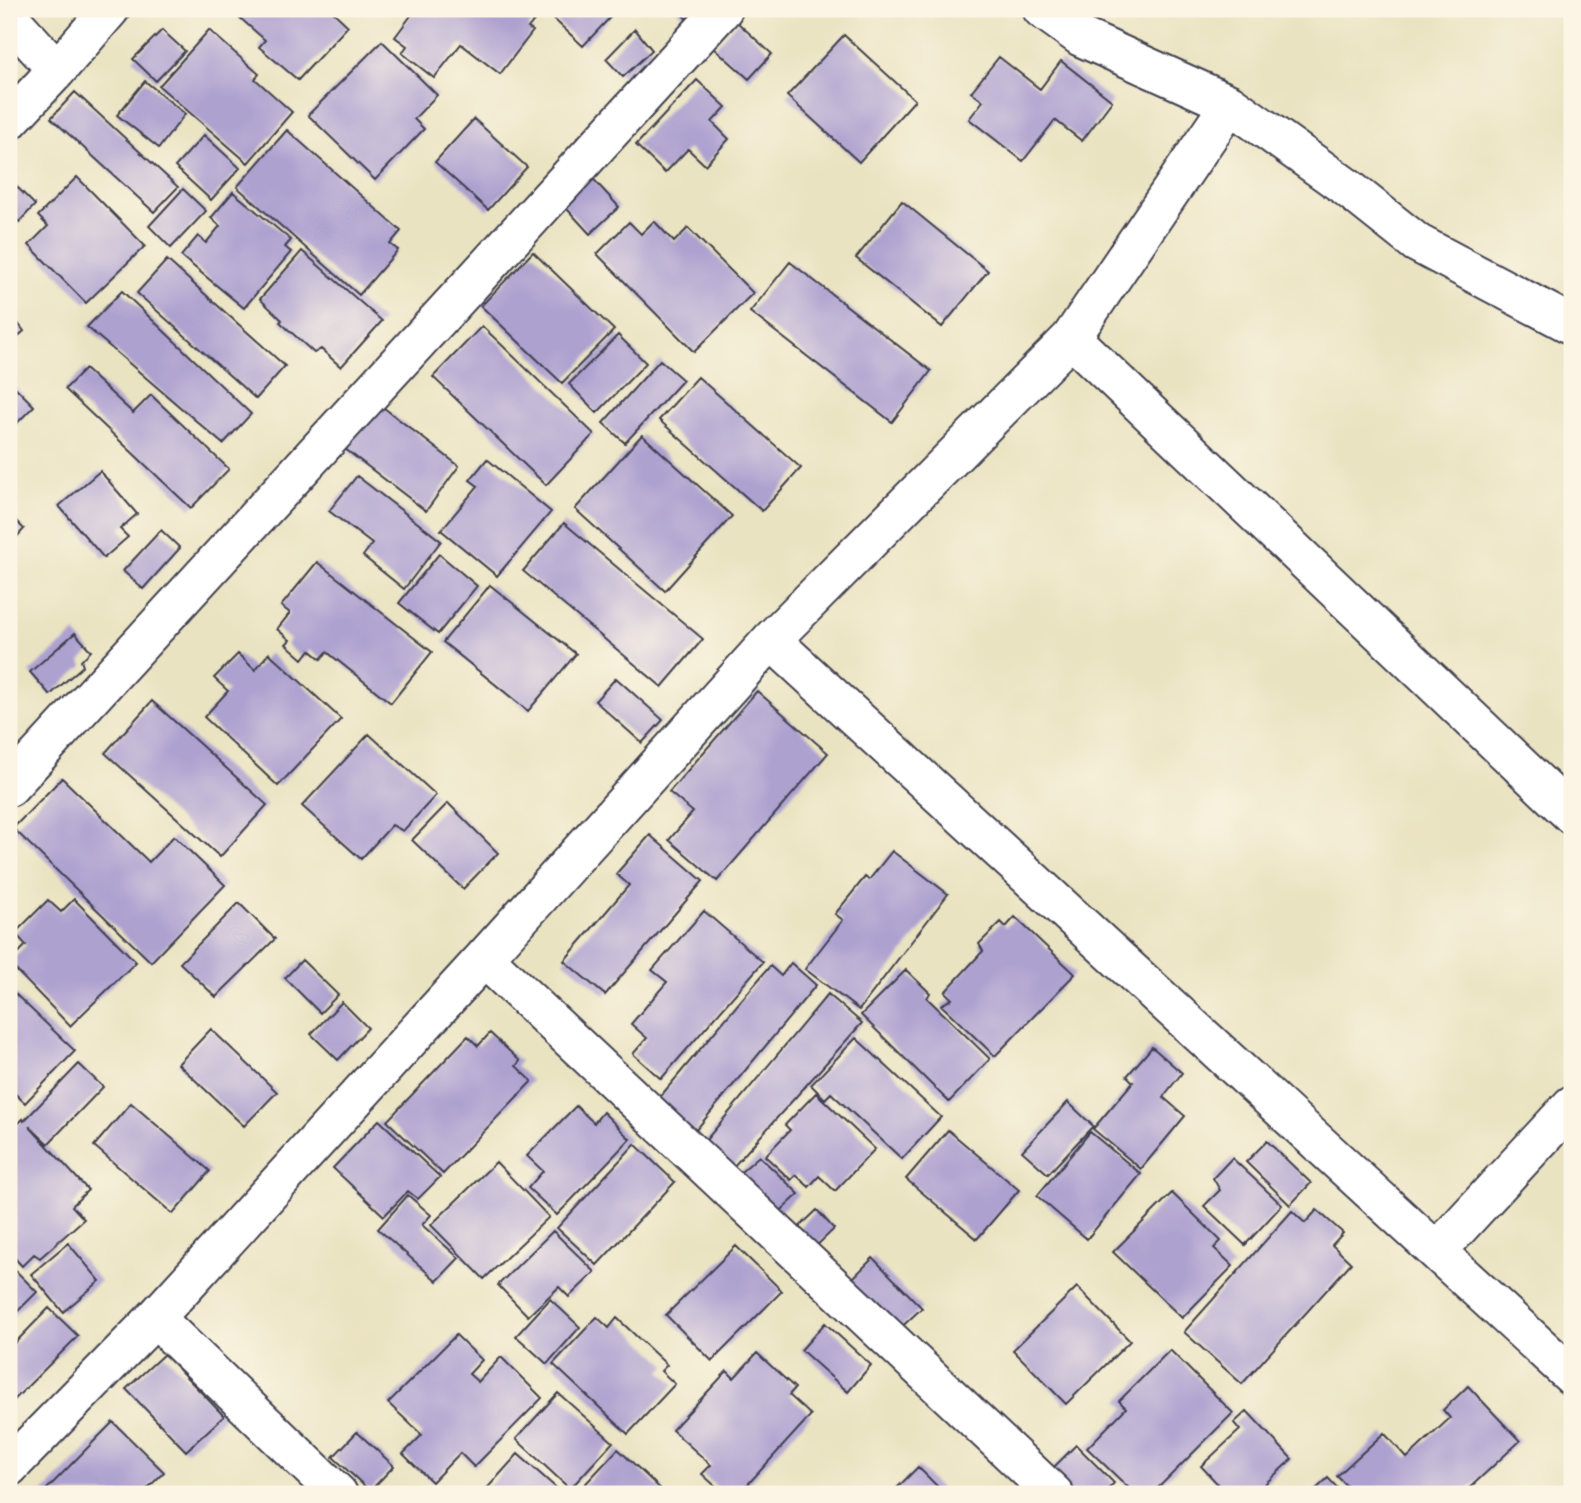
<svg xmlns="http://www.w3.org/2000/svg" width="1581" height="1503" viewBox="0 0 1581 1503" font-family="Mali,sans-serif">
<rect width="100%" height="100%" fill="#fcf5e5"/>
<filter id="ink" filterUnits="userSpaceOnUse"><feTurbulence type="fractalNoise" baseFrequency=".0143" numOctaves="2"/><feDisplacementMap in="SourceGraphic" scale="14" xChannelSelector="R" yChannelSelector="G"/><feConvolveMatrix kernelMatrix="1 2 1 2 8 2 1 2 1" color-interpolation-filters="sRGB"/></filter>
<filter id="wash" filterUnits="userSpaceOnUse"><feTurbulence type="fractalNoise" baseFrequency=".00686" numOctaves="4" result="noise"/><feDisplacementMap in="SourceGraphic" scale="28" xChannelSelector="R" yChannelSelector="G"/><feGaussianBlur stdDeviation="1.57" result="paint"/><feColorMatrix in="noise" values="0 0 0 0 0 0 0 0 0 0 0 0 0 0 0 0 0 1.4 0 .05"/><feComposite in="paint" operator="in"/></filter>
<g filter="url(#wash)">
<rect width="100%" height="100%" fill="#eae3c1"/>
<g id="blocks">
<path fill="#ada1d0" d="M 247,9 L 330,9 L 348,26 L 298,80 L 259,47 L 265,40 L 239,17 Z
M 416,9 L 535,9 L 540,13 L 528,28 L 533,31 L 500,74 L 461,44 L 434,78 L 402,53 L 407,46 L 395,37 Z
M 543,9 L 618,9 L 583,46 Z
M 676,9 L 697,9 L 687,19 Z
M 737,22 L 772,54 L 749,79 L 714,48 Z
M 635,29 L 652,50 L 623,77 L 606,59 Z
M 162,30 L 185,51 L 156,81 L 133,59 Z
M 209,30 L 259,74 L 255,79 L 292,112 L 248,163 L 159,86 Z
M 844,35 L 915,100 L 859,162 L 787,96 Z
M 382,41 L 437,95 L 414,119 L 424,129 L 375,180 L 308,115 Z
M 999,57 L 1040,89 L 1061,61 L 1112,101 L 1082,141 L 1055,120 L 1023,161 L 969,119 L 983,101 L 971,92 Z
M 697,80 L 726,107 L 712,122 L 729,139 L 705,165 L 688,149 L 665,173 L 636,145 Z
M 145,81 L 185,114 L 159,148 L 117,115 Z
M 75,92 L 178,187 L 154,212 L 51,118 Z
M 474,119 L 527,167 L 488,210 L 435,162 Z
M 287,130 L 401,231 L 390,244 L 398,250 L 359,295 L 237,187 Z
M 204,135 L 240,168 L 211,200 L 175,167 Z
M 586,171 L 619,207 L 590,234 L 557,198 Z
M 77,177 L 145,246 L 86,303 L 29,245 L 48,226 L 38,216 Z
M 14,184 L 35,205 L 19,222 L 9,212 L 9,190 Z
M 183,189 L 206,211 L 171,248 L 149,226 Z
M 233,192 L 291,240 L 285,247 L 291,252 L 244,308 L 181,256 L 198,236 L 206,243 L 220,226 L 211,218 Z
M 902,201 L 988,271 L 942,327 L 856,258 Z
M 654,221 L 674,242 L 688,228 L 753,293 L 694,352 L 597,254 L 629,222 L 641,234 Z
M 302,251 L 382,321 L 341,367 L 321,349 L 314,353 L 280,322 L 282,320 L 260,299 Z
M 533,252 L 614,330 L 562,383 L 481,306 Z
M 167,260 L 285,366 L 256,399 L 137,293 Z
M 790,262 L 931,371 L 892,422 L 750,312 Z
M 122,291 L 251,414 L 223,444 L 87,327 Z
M 9,312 L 24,331 L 9,344 Z
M 482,326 L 594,434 L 546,485 L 433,377 Z
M 618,335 L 646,363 L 597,413 L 569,384 Z
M 660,360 L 683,380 L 625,443 L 603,423 Z
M 85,369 L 133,413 L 151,395 L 229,469 L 191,508 L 65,389 Z
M 698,377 L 801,468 L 762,511 L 659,420 Z
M 9,381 L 34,406 L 9,431 Z
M 375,401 L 459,466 L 426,511 L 340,445 Z
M 642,435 L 732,516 L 665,591 L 575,509 Z
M 487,459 L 551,512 L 497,576 L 441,530 L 478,486 L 470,480 Z
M 100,471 L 137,514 L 120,529 L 128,537 L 104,558 L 59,506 Z
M 357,476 L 441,541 L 404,589 L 363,556 L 372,544 L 329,511 Z
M 9,514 L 24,529 L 11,543 L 9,541 Z
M 564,523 L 703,639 L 662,687 L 523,571 Z
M 161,530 L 180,548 L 143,589 L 123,571 Z
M 439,554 L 477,586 L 438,634 L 399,603 Z
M 317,562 L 432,652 L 391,703 L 327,652 L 321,659 L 310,650 L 303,659 L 286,644 L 290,640 L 277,629 L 290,613 L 281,606 Z
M 490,585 L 576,654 L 528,711 L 443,642 Z
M 75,633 L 91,651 L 81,661 L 83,666 L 50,695 L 30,672 Z
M 269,653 L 341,719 L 278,786 L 204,717 L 228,691 L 214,678 L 238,654 L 255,670 Z
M 616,678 L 663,720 L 642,743 L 595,701 Z
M 757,691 L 828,753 L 717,881 L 669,840 L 693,812 L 669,792 Z
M 152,701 L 267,805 L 220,857 L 105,753 Z
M 369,734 L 436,795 L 403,831 L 392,825 L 361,859 L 302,806 Z
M 62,778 L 149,862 L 174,836 L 225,885 L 151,962 L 13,828 Z
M 448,803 L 498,853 L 463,889 L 412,840 Z
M 650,835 L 703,881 L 605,995 L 564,961 L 629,885 L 616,874 Z
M 892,851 L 948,894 L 859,1010 L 805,969 L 843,920 L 835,914 L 865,877 L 869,880 Z
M 74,899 L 136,962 L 70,1026 L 9,963 L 26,945 L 15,933 L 48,900 L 61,912 Z
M 239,903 L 275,939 L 216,997 L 180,963 Z
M 704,911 L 763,962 L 661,1079 L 633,1054 L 647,1038 L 631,1024 L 667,982 L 652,970 Z
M 1015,917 L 1075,974 L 995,1056 L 941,1005 L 952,999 L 945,992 L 983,951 L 979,944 L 1001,922 L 1006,927 Z
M 302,960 L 338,995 L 320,1013 L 285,978 Z
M 791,963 L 816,985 L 691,1136 L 654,1104 L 770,966 L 781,976 Z
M 906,970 L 930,993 L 927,998 L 990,1059 L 949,1102 L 861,1015 Z
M 9,988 L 75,1051 L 25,1103 L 9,1088 Z
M 828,994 L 862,1023 L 733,1167 L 706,1140 Z
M 342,1002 L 368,1028 L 338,1060 L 311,1034 Z
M 211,1029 L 277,1092 L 244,1126 L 178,1064 Z
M 490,1033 L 520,1061 L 516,1066 L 532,1081 L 443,1174 L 387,1121 L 468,1036 L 478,1046 Z
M 856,1038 L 941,1117 L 902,1159 L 831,1093 L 825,1099 L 811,1085 Z
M 1152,1047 L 1182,1073 L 1163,1097 L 1185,1116 L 1141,1169 L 1093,1129 L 1133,1082 L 1127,1076 Z
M 79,1064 L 103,1087 L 48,1144 L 29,1126 L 88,1190 L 72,1206 L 84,1219 L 40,1258 L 34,1254 L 22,1266 L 9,1252 L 9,1132 L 23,1119 L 24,1121 Z
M 816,1093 L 875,1149 L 835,1191 L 819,1176 L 809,1187 L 796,1175 L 791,1180 L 765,1156 L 790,1130 L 785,1125 Z
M 1068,1102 L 1093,1126 L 1048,1174 L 1022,1151 Z
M 131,1103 L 210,1171 L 173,1214 L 94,1146 Z
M 576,1106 L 594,1123 L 603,1112 L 630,1139 L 557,1215 L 528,1188 L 543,1171 L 527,1156 Z
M 379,1120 L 440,1177 L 418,1199 L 408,1191 L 384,1216 L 333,1168 Z
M 948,1130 L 1019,1190 L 977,1239 L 906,1179 Z
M 1090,1132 L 1141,1174 L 1087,1239 L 1037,1196 Z
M 1267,1141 L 1311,1183 L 1290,1205 L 1246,1162 Z
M 635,1144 L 675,1182 L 597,1265 L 557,1228 Z
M 759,1156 L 799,1194 L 771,1220 L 734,1178 Z
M 1232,1158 L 1282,1205 L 1245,1245 L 1204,1206 L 1220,1190 L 1213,1178 Z
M 496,1162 L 549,1217 L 484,1279 L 431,1225 Z
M 1172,1193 L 1221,1241 L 1214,1248 L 1233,1266 L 1182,1318 L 1113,1252 Z
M 408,1195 L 431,1215 L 422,1225 L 459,1258 L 437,1281 L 378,1229 Z
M 817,1210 L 834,1229 L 810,1252 L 792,1234 Z
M 1317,1210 L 1343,1233 L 1332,1245 L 1351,1263 L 1242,1384 L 1184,1332 L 1292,1211 L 1305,1223 Z
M 553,1231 L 595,1272 L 569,1297 L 559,1287 L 528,1316 L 498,1285 Z
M 68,1243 L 100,1281 L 63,1312 L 31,1274 Z
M 736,1246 L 782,1291 L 712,1361 L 666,1315 Z
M 873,1258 L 922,1308 L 895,1333 L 847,1284 Z
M 9,1264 L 37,1292 L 9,1320 Z
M 1077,1287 L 1130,1341 L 1066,1404 L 1013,1350 Z
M 550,1299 L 580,1327 L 547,1364 L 516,1336 Z
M 49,1308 L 78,1336 L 9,1405 L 9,1349 Z
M 597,1317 L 609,1328 L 617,1318 L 667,1365 L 661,1371 L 675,1384 L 628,1434 L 553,1364 Z
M 825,1323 L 871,1365 L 848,1392 L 801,1350 Z
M 456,1335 L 482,1360 L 469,1374 L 478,1382 L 501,1357 L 542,1398 L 474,1467 L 460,1453 L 432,1482 L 403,1454 L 422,1435 L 388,1403 Z
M 1170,1350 L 1233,1413 L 1152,1494 L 1135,1494 L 1087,1448 L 1126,1408 L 1119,1401 Z
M 757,1353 L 795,1388 L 789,1395 L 811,1415 L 739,1494 L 724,1494 L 702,1474 L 711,1465 L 672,1430 L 727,1371 L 734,1378 Z
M 164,1354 L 224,1416 L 186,1451 L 126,1389 Z
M 1468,1386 L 1520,1441 L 1463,1494 L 1354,1494 L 1337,1476 L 1384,1433 L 1407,1458 L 1450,1418 L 1443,1410 Z
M 558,1393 L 613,1442 L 570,1489 L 516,1439 Z
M 1247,1411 L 1292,1459 L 1254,1494 L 1227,1494 L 1201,1466 L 1240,1430 L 1234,1423 Z
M 113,1422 L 164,1472 L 142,1494 L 42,1494 Z
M 357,1432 L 394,1466 L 370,1491 L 333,1457 Z
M 1076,1445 L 1114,1483 L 1104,1494 L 1071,1494 L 1049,1472 Z
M 618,1449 L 666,1494 L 576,1494 Z
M 518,1454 L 563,1494 L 482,1494 Z
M 918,1467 L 945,1494 L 891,1494 Z
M 1328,1478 L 1343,1494 L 1311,1494 Z"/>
</g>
</g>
<g filter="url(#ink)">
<use href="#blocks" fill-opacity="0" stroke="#403f4f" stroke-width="2"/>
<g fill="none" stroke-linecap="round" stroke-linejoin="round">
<defs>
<path id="street" d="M 1042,9 L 1081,37 L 1230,104 L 1349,189 L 1417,243 L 1572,325
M 9,17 L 57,70
M 9,121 L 57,70 L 110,9
M 1071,338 L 1572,815
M 771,640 L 1572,1376
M 9,787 L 723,9
M 484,958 L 1054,1494
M 1437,1251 L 1572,1105
M 155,1318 L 338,1494
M 9,1467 L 155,1318 L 484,958 L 771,640 L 1071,338 L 1230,104"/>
</defs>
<use href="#street" stroke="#403f4f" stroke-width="42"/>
<use href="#street" stroke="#fff" stroke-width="38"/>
</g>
</g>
<rect width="1581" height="1503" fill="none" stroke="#fcf5e5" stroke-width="35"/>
</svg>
